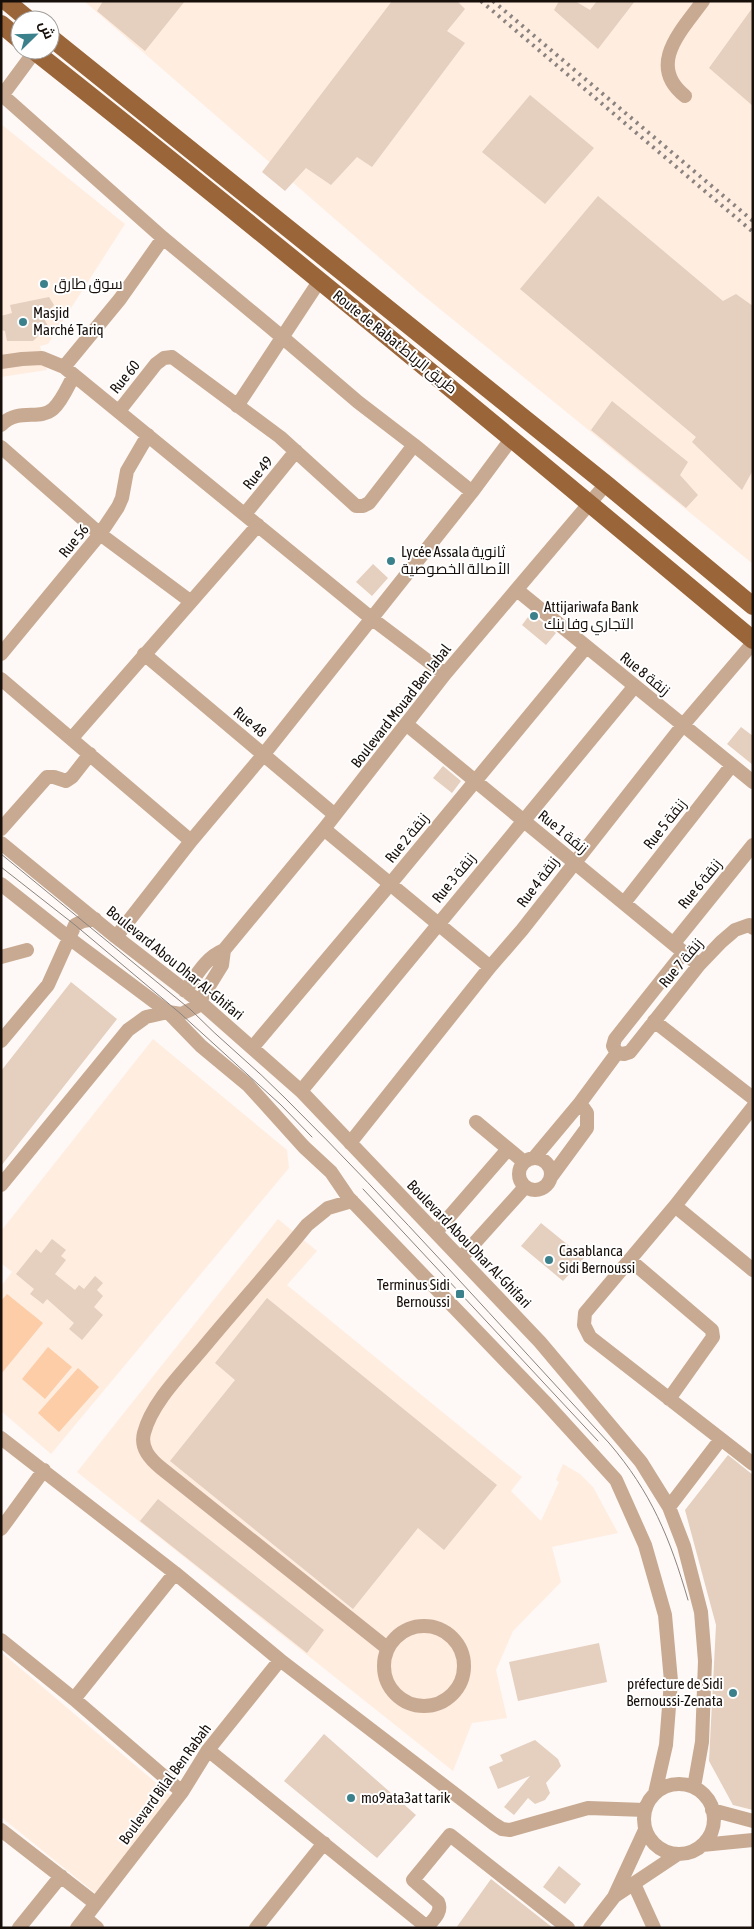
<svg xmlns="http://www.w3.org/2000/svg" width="754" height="1929" viewBox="0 0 754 1929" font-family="'Asap Condensed',Cairo,sans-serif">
<rect width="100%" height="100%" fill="#fef9f6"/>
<path fill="#ffede0" d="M 84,1 L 753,1 L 753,564 L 419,292 Z
M 1,124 L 125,224 L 48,344 L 40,346 L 47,370 L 1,377 Z
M 153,1039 L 287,1150 L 289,1168 L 51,1454 L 1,1411 L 1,1286 L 12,1272 L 1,1263 L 1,1231 Z
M 278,1219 L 317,1251 L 287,1285 L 522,1477 L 511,1491 L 541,1521 L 559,1482 L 556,1480 L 563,1464 L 580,1474 L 593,1487 L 618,1533 L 552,1547 L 561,1582 L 513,1631 L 496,1670 L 507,1718 L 472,1723 L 453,1771 L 77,1472 Z
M 1,1652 L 173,1797 L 95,1893 L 1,1817 Z"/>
<path fill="#fdcda7" d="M 7,1294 L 43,1323 L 1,1374 L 1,1301 Z
M 48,1347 L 72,1367 L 45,1399 L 22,1379 Z
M 78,1368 L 99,1387 L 59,1432 L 38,1413 Z"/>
<path fill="#e5cfbe" d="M 103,1 L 185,1 L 145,51 L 97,11 Z
M 392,1 L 457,1 L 465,9 L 447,31 L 465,43 L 372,167 L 357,157 L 331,185 L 306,168 L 285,191 L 262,172 Z
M 559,1 L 575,1 L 590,10 L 597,1 L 635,1 L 598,49 L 554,10 Z
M 753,7 L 753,106 L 709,68 Z
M 530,95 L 594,148 L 545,204 L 482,152 Z
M 598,196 L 723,301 L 736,294 L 753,306 L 753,470 L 742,490 L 692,442 L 696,437 L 520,289 Z
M 49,297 L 54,305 L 43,317 L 48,326 L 33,341 L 7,341 L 5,331 L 1,330 L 1,316 L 12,313 L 10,305 Z
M 612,401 L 688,462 L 680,475 L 698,495 L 686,508 L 591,430 Z
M 373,564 L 388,578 L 372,596 L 356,582 Z
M 531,613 L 556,633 L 546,645 L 522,625 Z
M 741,727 L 753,736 L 753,765 L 727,744 Z
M 443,766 L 461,781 L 452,793 L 433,778 Z
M 71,982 L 117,1019 L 1,1166 L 1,1071 Z
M 541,1223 L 584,1258 L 563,1281 L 521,1246 Z
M 52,1239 L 66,1250 L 61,1256 L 66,1260 L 55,1274 L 75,1290 L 79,1285 L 84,1289 L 95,1276 L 103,1283 L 97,1290 L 103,1296 L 94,1307 L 103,1315 L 82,1340 L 69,1329 L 74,1323 L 47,1299 L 43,1304 L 30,1294 L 34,1289 L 16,1274 L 36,1249 L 41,1253 Z
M 267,1298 L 497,1485 L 444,1550 L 418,1528 L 353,1609 L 170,1461 L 235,1380 L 215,1363 Z
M 728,1455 L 753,1475 L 753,1810 L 733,1805 L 709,1761 L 716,1625 L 685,1510 Z
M 158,1499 L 324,1630 L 307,1653 L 140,1521 Z
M 599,1643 L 607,1682 L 518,1701 L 509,1662 Z
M 324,1734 L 416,1815 L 377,1858 L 284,1781 Z
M 535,1740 L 558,1759 L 561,1766 L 546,1783 L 550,1793 L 545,1800 L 535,1804 L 528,1798 L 514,1815 L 504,1807 L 530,1776 L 498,1789 L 489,1767 L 503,1761 L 500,1755 Z
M 559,1866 L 581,1884 L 565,1904 L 543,1887 Z
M 491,1879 L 553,1928 L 456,1928 Z"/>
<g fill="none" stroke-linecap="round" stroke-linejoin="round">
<path stroke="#c8aa92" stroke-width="14" d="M 1,94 L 163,238 L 282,337 L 358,402 L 414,445 L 472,492
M 685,96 C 646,65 682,30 703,1
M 1,97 L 35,51
M 1,362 L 22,359 L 42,358 L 64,367 L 371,618 L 445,674
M 64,367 L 120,299 L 163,238
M 237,406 L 320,280
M 119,411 L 156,364 L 164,358 L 172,357 L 280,437 L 356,506 L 363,506 L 369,503 L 414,445
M 1,425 C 19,407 39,421 53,409 C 62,401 68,386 74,375
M 1,447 L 100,534 L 190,601
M 245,514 L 296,451
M 517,590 L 753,782
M 1,654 L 100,534 L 118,507 L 122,498 L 127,471 L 148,435
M 144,654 L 335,815
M 1,679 L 191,841
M 406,724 L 699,965
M 72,738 L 258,525
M 1,829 L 47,777 L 54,777 L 66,781 L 72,777 L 90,754
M 324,829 L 490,967
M 1,843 L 116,937 L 200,1002 L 301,1091 L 540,1342 L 641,1462 L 669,1507 L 684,1546 L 701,1612 L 705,1661 L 702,1742 L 694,1787
M 1,884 L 69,938 L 168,1012 L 201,1046 L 248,1085 L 304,1147 L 331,1172 L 348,1197 L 545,1402 L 616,1480 L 645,1545 L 665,1615 L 671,1681 L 666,1745 L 655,1793
M 624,903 L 732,765
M 116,937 L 191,841 L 264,754 L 472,492 L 512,438
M 674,943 L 753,845
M 684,952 L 615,1039 L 613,1046 L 617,1053 L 624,1054 L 630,1052 L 699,965 L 721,942 L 735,930 L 749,925 L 753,928
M 1,957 L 27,950
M 185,991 C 197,975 205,958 224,950 L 324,829 L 445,674 L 606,484
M 654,1021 L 753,1098
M 1,1041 L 48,985 L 75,925 L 83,921 L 95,919
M 252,1048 L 391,883 L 586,647
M 301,1091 L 634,687
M 753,1107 L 675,1206 L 585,1313 L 584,1325 L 590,1337 L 753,1464
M 476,1122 L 524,1162
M 350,1143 L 490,967 L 522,930 L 683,725 L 753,643
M519 1174a16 16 0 1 1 32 0a16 16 0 1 1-32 0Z
M 534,1158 L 580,1103 L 617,1053
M 551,1177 L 587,1128 L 587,1113 L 580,1103
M 1,1185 L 128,1030 L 146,1017 L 168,1012 L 181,1014 L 196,1007 L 222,965 L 224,950
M 352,1201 L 328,1208 L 307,1225 C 273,1267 237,1307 203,1348 C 183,1372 152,1402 144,1433 C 140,1448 150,1459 161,1468 L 387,1648
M 675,1206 L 753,1270
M 436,1232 L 508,1149
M 461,1258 L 525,1187
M 630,1260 L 712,1330 L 713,1337 L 669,1399
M 1,1438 L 175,1573 L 280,1660 L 494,1824 L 502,1829 L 510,1830 L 588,1808 L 645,1810
M 669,1507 L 721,1439
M 1,1529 L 44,1470
M384 1666a40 40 0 1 1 80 0a40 40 0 1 1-80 0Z
M 1,1640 L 74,1699 L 182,1792
M 74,1699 L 175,1573
M 208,1750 L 428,1928
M644 1819a35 35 0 1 1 70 0a35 35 0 1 1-70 0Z
M 712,1810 L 753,1821
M 1,1830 L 95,1903
M 702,1845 L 753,1840
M 634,1884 L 654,1928
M 615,1896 L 678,1854
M 85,1918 L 97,1928
M 427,1927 C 433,1920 443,1912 438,1902 L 413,1880 L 450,1835 L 568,1928
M 19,1928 L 61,1876
M 77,1928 L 182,1792 L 208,1750 L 280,1660
M 256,1928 L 324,1843
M 590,1928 L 614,1897 L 645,1830"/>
<path stroke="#9a6538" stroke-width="18" d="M 6,1 L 29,20
M 1,24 L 20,40
M 50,37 L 606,484 L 753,606
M 33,50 C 277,243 515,441 753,640"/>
<path stroke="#8a837f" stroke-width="1" d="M 1,854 L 191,1010 C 221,1041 255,1067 285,1098 C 397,1209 502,1328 609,1443 C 651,1492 670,1538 688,1600
M 1,867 L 75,925 L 181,1014 L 281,1105 L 312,1137
M 363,1189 L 598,1441"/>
<path stroke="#8a837f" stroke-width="4" stroke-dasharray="2.5 5" stroke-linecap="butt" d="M 481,1 L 753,232
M 493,1 L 753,221"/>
</g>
<g fill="#3b818c" stroke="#fff" stroke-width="2">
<circle cx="44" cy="284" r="5"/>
<circle cx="23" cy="322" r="5"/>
<circle cx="391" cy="561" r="5"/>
<circle cx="534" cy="616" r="5"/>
<circle cx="549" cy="1260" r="5"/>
<rect x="455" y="1289" width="10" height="10" rx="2.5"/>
<circle cx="733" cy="1693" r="5"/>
<circle cx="351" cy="1798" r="5"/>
</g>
<g text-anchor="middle" stroke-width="4" stroke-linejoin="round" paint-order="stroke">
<g font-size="15" fill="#170f0a" stroke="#fff" text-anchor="start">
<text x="54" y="289">سوق طارق</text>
<text x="33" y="318">Masjid<tspan x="33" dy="17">Marché Tariq</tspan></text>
<text x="401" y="557">Lycée Assala ثانوية<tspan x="401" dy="17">الأصالة الخصوصية</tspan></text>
<text x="544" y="612">Attijariwafa Bank<tspan x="544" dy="17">التجاري وفا بنك</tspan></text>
<text x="559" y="1256">Casablanca<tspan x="559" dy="17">Sidi Bernoussi</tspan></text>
<text x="450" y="1290" text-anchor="end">Terminus Sidi<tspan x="450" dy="17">Bernoussi</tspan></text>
<text x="723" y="1689" text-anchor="end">préfecture de Sidi<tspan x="723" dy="17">Bernoussi-Zenata</tspan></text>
<text x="361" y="1803">mo9ata3at tarik</text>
</g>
<g font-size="15" fill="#170f0a" stroke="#fff">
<text transform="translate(395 342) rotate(39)" y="5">Route de Rabat طريق الرباط</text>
<text transform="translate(125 377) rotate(-51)" y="5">Rue 60</text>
<text transform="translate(258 473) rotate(-51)" y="5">Rue 49</text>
<text transform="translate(74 541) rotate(-51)" y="5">Rue 56</text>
<text transform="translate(645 674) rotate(39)" y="5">Rue 8 زنقة</text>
<text transform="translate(401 706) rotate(-52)" y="5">Boulevard Mouad Ben Jabal</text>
<text transform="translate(250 722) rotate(40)" y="5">Rue 48</text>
<text transform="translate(665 824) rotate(-52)" y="5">Rue 5 زنقة</text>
<text transform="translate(563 832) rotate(39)" y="5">Rue 1 زنقة</text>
<text transform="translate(407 838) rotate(-51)" y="5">Rue 2 زنقة</text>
<text transform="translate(454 878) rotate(-51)" y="5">Rue 3 زنقة</text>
<text transform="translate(538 882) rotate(-53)" y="5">Rue 4 زنقة</text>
<text transform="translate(700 884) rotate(-51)" y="5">Rue 6 زنقة</text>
<text transform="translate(175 963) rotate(39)" y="5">Boulevard Abou Dhar Al-Ghifari</text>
<text transform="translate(681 963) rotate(-50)" y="5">Rue 7 زنقة</text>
<text transform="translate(469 1244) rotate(46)" y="5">Boulevard Abou Dhar Al-Ghifari</text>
<text transform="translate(165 1784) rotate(-54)" y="5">Boulevard Bilal Ben Rabah</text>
</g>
</g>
<rect width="754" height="1929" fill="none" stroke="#170f0a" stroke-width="5"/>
<g transform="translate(35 35) rotate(67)"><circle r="24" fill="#ffffff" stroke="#a29f9d"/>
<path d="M0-4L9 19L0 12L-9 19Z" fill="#3b818c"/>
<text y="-8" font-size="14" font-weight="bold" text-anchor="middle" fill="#170f0a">ش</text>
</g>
</svg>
